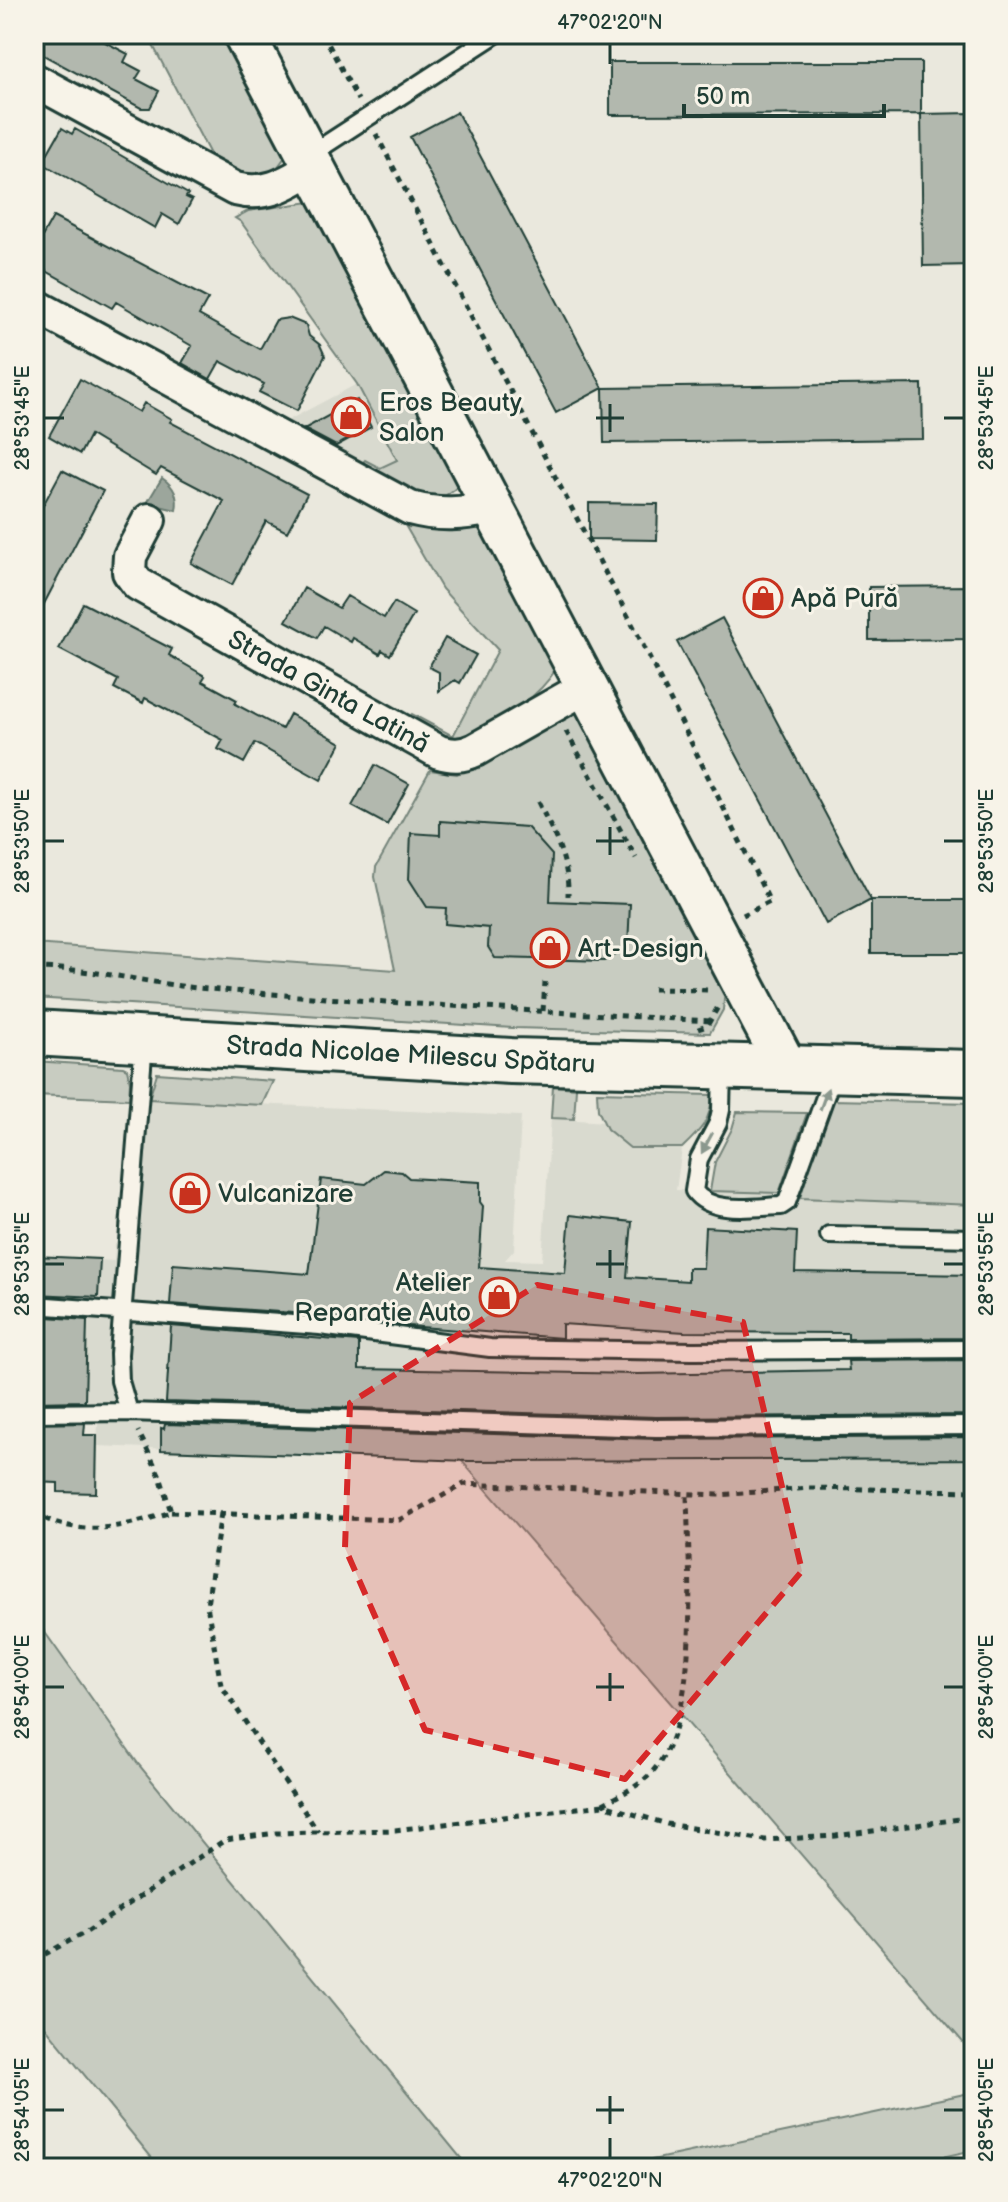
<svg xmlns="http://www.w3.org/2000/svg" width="1008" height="2202" viewBox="0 0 1008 2202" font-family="'Balsamiq Sans',sans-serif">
<rect width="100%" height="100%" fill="#eae8dd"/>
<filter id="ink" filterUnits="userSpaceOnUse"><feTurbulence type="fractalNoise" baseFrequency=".0125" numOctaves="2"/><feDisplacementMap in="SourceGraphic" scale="16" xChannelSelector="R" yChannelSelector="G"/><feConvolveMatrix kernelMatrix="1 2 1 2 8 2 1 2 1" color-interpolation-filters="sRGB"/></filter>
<g filter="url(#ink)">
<path fill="#d9dacf" d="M 357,384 L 397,460 L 380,468 L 359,467 L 283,423 Z
M 149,1099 L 521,1116 L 514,1250 L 505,1260 L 542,1261 L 551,1118 L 685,1128 L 676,1190 L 779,1193 L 819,1200 L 974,1205 L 974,1459 L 474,1461 L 97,1446 L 99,1401 L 34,1399 L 34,1256 L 114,1261 L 115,1244 L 136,1245 Z"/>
<path fill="#c8ccc1" stroke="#74847a" stroke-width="2" d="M 147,34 L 221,34 L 285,157 L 277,168 L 263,178 L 251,180 L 213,160 Z
M 310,202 L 459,486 L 439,500 L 427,502 L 359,467 L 365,460 L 380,468 L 397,460 L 357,384 L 241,222 L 235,218 L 248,211 Z
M 406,527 L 480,528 L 556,669 C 534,705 493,722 458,743 L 408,720 L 412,714 L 453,736 L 498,650 L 442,589 Z
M 579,706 L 725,989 L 723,1010 L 710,1033 L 513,1028 L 34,998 L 34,944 L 395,970 L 375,877 L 376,867 L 430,770 L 457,774 Z
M 34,1061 L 123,1067 L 127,1069 L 130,1082 L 129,1099 L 34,1095 Z
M 157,1073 L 273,1081 L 262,1105 L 149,1099 Z
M 553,1086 L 576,1088 L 574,1119 L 551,1118 Z
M 597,1092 L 712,1095 C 711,1121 700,1131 682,1148 L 630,1148 L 607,1129 L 598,1110 Z
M 831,1100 L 974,1103 L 974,1205 L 800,1198 Z
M 737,1112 L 807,1113 L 779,1193 L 710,1191 L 715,1162 L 732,1129 Z
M 974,1459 L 974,2055 L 461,1460 Z
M 34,1617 L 139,1765 L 469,2168 L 160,2168 L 34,2013 Z
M 974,2092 L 974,2150 L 892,2168 L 614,2168 Z"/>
<path fill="#9ca69c" stroke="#6a7c72" stroke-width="2" d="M 162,478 C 174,486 179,496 176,510 L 147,503 Z"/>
<path fill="#b2b8ae" stroke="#1f3d34" stroke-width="2" d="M 34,34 L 90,34 L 128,54 L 124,62 L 141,71 L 136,79 L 159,91 L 150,108 L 141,108 L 34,50 Z
M 610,62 L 921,62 L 921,114 L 610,115 Z
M 457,112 L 603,388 L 556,413 L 410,137 Z
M 973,113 L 974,265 L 923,266 L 921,114 Z
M 62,128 L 72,134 L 75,129 L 188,194 L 186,197 L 192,200 L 179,224 L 162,214 L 155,228 L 42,163 Z
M 53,217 L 208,299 L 199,315 L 260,349 L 276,320 L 289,318 L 306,325 L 309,336 L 320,345 L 325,356 L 297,411 L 259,392 L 264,384 L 220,361 L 210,379 L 182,363 L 192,346 L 116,302 L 112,308 L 34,264 L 42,249 L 37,246 Z
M 80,379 L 139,412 L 144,403 L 172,419 L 170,422 L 307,494 L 287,532 L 266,521 L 232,585 L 191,563 L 224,501 L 161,468 L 156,475 L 90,435 L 80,454 L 49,436 Z
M 922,384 L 923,439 L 604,443 L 603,388 Z
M 357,400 L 371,427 L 336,446 L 304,429 Z
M 62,470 L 103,491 L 34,623 L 34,522 Z
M 589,503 L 658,504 L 657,540 L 589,539 Z
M 974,586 L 974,639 L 869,640 L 869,587 Z
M 304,588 L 339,608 L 347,596 L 384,618 L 394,602 L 414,614 L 390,655 L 382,650 L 380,654 L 353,638 L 351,642 L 324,626 L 317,638 L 286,621 Z
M 83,603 L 172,649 L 169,655 L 205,676 L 202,681 L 237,700 L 235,704 L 282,729 L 290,714 L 341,743 L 321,780 L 255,743 L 244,763 L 218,749 L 223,740 L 145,698 L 143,703 L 114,688 L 118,680 L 59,649 Z
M 722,618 L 871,900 L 826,924 L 677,642 Z
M 445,638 L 476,655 L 460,683 L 455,680 L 439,691 L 439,672 L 429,667 Z
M 375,765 L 409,784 L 387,825 L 352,806 Z
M 440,821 L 527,827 L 552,855 L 550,901 L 630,904 L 628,946 L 604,961 L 495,958 L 488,947 L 489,928 L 445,924 L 446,908 L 427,907 L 409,879 L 411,833 L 440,835 Z
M 871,900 L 974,900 L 974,953 L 871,953 Z
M 384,1170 L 402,1172 L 409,1178 L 480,1182 L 480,1202 L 483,1206 L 479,1267 L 565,1273 L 570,1215 L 632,1222 L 627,1277 L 688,1281 L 688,1268 L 703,1268 L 705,1227 L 797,1232 L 795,1272 L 974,1275 L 974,1338 L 848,1339 L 848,1333 L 685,1332 L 562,1324 L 562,1338 L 395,1325 L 321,1315 L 170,1304 L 173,1264 L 309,1274 L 321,1179 L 366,1184 Z
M 34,1256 L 100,1259 L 98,1297 L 35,1294 Z
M 34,1316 L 87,1320 L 85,1401 L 34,1402 Z
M 171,1326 L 359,1342 L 359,1369 L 638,1374 L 849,1370 L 848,1361 L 974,1360 L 974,1415 L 656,1417 L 166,1402 Z
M 85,1423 L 84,1435 L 97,1435 L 96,1493 L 58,1492 L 58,1483 L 34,1482 L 34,1424 Z
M 165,1424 L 656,1439 L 974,1437 L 974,1459 L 469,1461 L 161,1450 L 161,1428 L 164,1429 Z"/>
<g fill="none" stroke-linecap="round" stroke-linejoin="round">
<defs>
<path id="service" d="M 308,156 L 496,34
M 722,1070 L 721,1110 L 718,1123 L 699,1159 L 694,1191 C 711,1215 754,1207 781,1206 L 787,1202 L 834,1072
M 829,1235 L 974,1238
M 34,1305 L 320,1326 L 490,1348 L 693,1351 L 974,1349
M 129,1412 L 120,1381 L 119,1354 L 144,1042
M 34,1413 L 129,1412 L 656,1428 L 974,1426"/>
<path id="minor" d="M 34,80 L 235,189 C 267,197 287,183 314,167
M 34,305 L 410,508 C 439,516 463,514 492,508
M 149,520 L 130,556 L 129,572 L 138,584 L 439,752 C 452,756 462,756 475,750 L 586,687"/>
<path id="tertiary" d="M 244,34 L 788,1070"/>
<path id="primary" d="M 34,1033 L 511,1061 L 974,1073"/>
</defs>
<use href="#service" stroke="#1f3d34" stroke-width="22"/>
<use href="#minor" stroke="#1f3d34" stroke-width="38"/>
<use href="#tertiary" stroke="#1f3d34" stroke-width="46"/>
<use href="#primary" stroke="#1f3d34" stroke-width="50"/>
<path stroke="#1f3d34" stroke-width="5" stroke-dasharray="6 6" stroke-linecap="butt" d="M 323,34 L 358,100
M 376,134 L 640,639 L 770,902 L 743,915
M 566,731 L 636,858
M 538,802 C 554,834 569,860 568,896
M 34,968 C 95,968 148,984 208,989 C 375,1003 543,1011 710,1021
M 653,989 L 708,990
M 543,1011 L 545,982
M 698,1029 L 707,1026 L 719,1005
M 171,1512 L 399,1520 L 464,1484 L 718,1495 L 809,1488 L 974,1491
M 34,1513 C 81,1539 123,1527 171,1512 L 160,1476 L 138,1431
M 221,1513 L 207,1605 L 221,1685 L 318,1832
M 603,1804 C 617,1796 634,1789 646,1778 C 704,1728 688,1567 687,1493
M 34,1960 L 88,1931 L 225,1840 L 276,1833 L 395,1830 L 603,1805 L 667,1824 L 765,1840 L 836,1836 L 974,1817"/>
<use href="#service" stroke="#f7f3e8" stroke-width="16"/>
<use href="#minor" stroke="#f7f3e8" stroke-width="32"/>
<use href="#tertiary" stroke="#f7f3e8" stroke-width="40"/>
<use href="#primary" stroke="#f7f3e8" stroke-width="44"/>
</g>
<defs><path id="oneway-solid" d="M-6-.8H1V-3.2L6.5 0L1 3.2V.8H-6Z" transform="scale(2)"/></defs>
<g fill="#8b988e">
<use href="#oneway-solid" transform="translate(824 1099) rotate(-70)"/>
<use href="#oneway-solid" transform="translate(707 1143) rotate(118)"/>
</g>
</g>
<path fill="#d62828" fill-opacity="0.2" stroke="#d62828" stroke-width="6" stroke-dasharray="16 10" stroke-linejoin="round" d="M 537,1285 L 743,1322 L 802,1571 L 625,1779 L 425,1730 L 345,1548 L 350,1403 Z"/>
<path fill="none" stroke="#1f3d34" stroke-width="3" d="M 610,44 L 610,64M 610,404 L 610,432M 44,418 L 64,418M 596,418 L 624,418M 944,418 L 964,418M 610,827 L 610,855M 44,841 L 64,841M 596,841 L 624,841M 944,841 L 964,841M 610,1250 L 610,1278M 44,1264 L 64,1264M 596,1264 L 624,1264M 944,1264 L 964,1264M 610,1673 L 610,1701M 44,1687 L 64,1687M 596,1687 L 624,1687M 944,1687 L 964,1687M 610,2096 L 610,2124M 44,2110 L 64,2110M 596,2110 L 624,2110M 944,2110 L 964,2110M 610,2138 L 610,2158"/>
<defs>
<symbol id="shop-ring" viewBox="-11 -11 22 22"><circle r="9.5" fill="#f7f3e8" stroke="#c8321e" stroke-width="1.5"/><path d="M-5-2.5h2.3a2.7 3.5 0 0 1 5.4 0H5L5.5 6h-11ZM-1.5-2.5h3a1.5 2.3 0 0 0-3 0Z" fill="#c8321e"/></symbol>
</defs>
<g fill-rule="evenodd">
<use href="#shop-ring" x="329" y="395" width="44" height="44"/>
<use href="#shop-ring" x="741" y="576" width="44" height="44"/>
<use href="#shop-ring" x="528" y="926" width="44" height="44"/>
<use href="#shop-ring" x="168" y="1171" width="44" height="44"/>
<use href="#shop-ring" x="477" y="1275" width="44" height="44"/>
</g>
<g text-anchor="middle" stroke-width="6" stroke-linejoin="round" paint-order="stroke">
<g font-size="26" fill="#1f3d34" stroke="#f7f3e8" text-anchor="start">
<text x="379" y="411">Eros Beauty<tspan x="379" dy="30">Salon</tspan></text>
<text x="791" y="607">Apă Pură</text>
<text x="578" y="957">Art-Design</text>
<text x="218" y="1202">Vulcanizare</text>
<text x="471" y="1291" text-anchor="end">Atelier<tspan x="471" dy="30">Reparație Auto</tspan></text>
</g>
<g font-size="26" fill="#1f3d34" stroke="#f7f3e8">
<text transform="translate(329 691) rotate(29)" y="9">Strada Ginta Latină</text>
<text transform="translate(411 1054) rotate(3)" y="9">Strada Nicolae Milescu Spătaru</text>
</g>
</g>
<rect width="1008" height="2202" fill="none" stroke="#f7f3e8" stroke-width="88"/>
<path d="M684 104v12h200v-12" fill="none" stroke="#1f3d34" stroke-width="4"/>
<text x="696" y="104" font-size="24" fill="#1f3d34" stroke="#f7f3e8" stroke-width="6" paint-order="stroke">50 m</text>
<rect x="44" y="44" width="920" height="2114" fill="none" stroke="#1f3d34" stroke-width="3"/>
<g font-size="20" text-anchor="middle" fill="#1f3d34">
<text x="610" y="29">47°02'20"N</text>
<text transform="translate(986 418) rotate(-90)" y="7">28°53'45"E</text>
<text transform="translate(22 418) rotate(-90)" y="7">28°53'45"E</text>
<text transform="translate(986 841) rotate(-90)" y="7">28°53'50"E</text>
<text transform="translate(22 841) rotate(-90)" y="7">28°53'50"E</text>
<text transform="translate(22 1264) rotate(-90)" y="7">28°53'55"E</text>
<text transform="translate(986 1264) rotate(-90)" y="7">28°53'55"E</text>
<text transform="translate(22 1687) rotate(-90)" y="7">28°54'00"E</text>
<text transform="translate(986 1687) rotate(-90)" y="7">28°54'00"E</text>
<text transform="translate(22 2110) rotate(-90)" y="7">28°54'05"E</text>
<text transform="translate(986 2110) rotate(-90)" y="7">28°54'05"E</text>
<text x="610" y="2187">47°02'20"N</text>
</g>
</svg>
